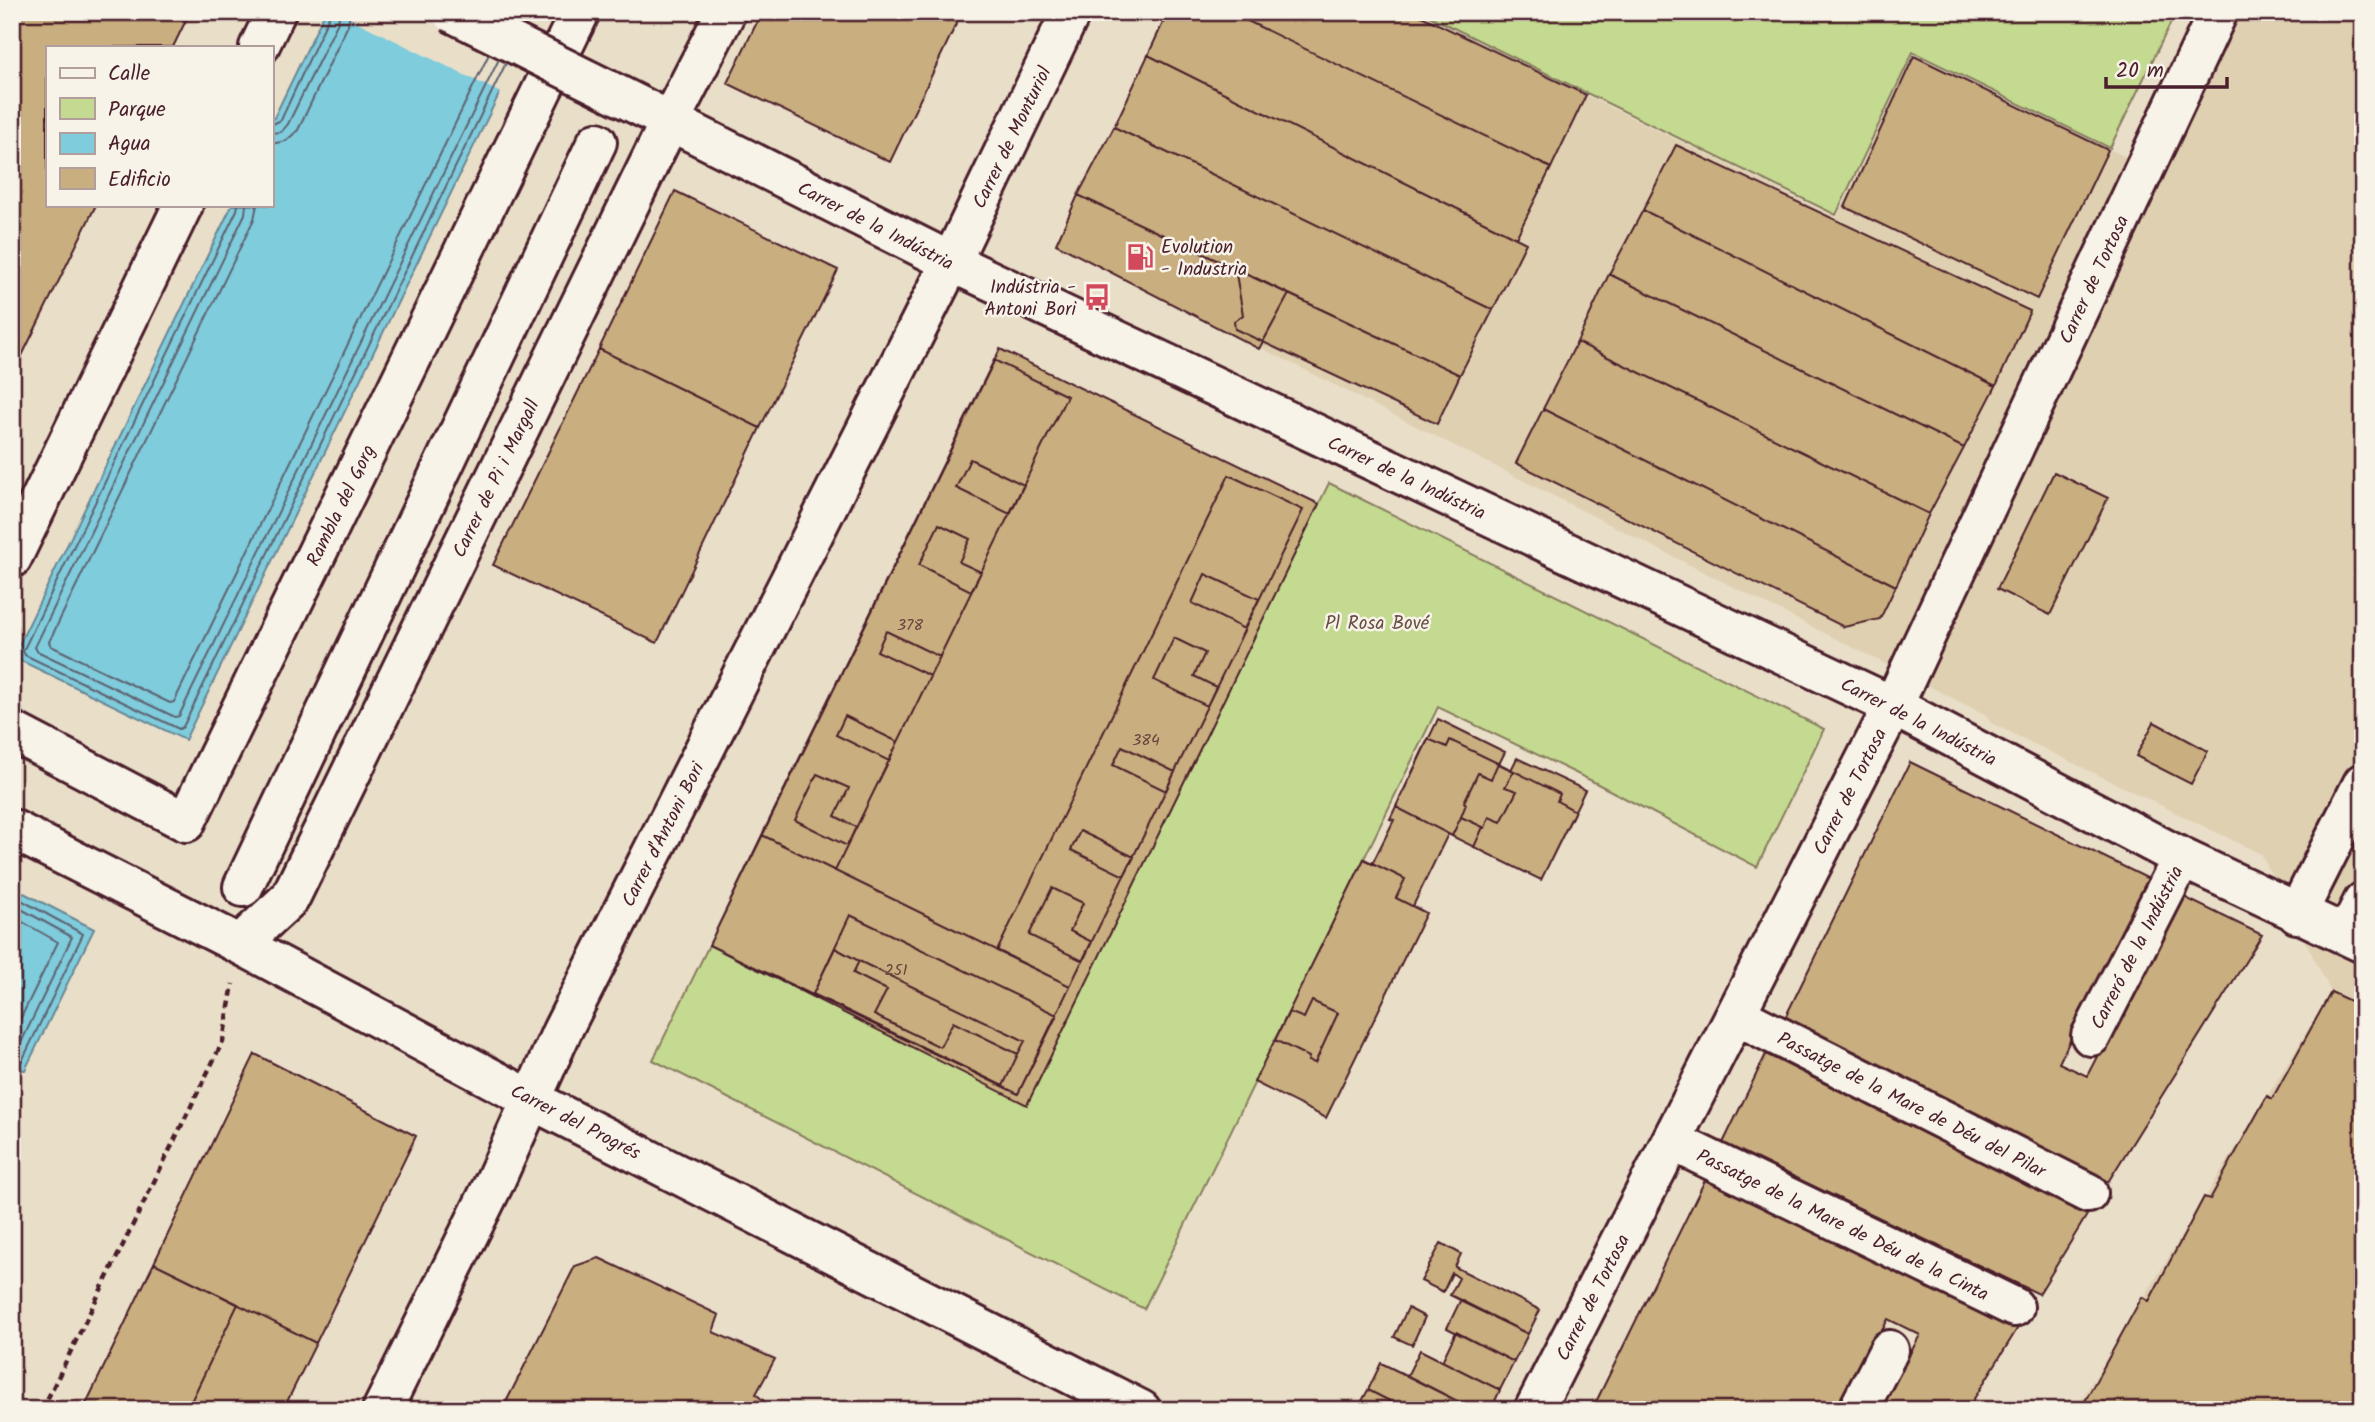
<svg xmlns="http://www.w3.org/2000/svg" width="2375" height="1422" viewBox="0 0 2375 1422" font-family="Kalam,sans-serif">
<rect width="100%" height="100%" fill="#e9dec8"/>
<filter id="ink" filterUnits="userSpaceOnUse"><feTurbulence type="fractalNoise" baseFrequency=".0143" numOctaves="2"/><feDisplacementMap in="SourceGraphic" scale="14" xChannelSelector="R" yChannelSelector="G"/><feConvolveMatrix kernelMatrix="1 2 1 2 8 2 1 2 1" color-interpolation-filters="sRGB"/></filter>
<g filter="url(#ink)">
<path fill="#dfd0b2" d="M 1169,12 L 1416,12 L 1837,218 L 1913,55 L 2151,169 L 2225,12 L 2363,12 L 2363,1410 L 2075,1410 L 2331,992 L 2261,854 L 1991,723 L 1986,715 L 1056,244 Z"/>
<path fill="#c4da90" stroke="#877c5e" stroke-width="2" d="M 1421,12 L 2176,12 L 2110,148 L 1913,52 L 1836,215 Z
M 1329,483 L 1824,729 L 1757,867 L 1590,780 L 1438,707 L 1144,1309 L 653,1060 L 709,945 L 813,994 L 1027,1104 Z"/>
<path fill="#7eccdc" stroke="#698795" stroke-width="2" d="M 325,12 L 539,12 L 185,740 L 13,657 L 232,205 L 271,205 L 271,124 Z
M 12,887 L 94,929 L 25,1070 L 12,1069 Z"/>
<path fill="#e9dec8" d="M 337,12 L 542,12 L 503,94 Z"/>
<g fill="none" stroke-linecap="round" stroke-linejoin="round">
<path stroke="#5f6472" stroke-width="2" d="M 271,125 L 281,120 L 331,12
M 271,133 L 281,132 L 288,124 L 338,22 L 340,12
M 271,144 L 286,141 L 298,130 L 348,25 L 350,12
M 238,205 L 237,210 L 23,651 L 25,655 L 179,729 L 183,727 L 506,63
M 246,205 L 245,214 L 35,647 L 37,651 L 175,717 L 179,716 L 499,59
M 257,205 L 254,219 L 49,642 L 51,646 L 170,703 L 174,702 L 489,54
M 12,895 L 83,934 L 22,1061 L 12,1062
M 12,904 L 72,937 L 17,1051 L 12,1053
M 12,916 L 58,942 L 12,1036"/>
</g>
<path fill="#c9ae7f" stroke="#4a1f2b" stroke-width="2" d="M 12,12 L 190,12 L 173,47 L 47,47 L 47,205 L 96,205 L 12,376 Z
M 762,12 L 962,12 L 890,162 L 727,83 Z
M 1168,12 L 1229,12 L 1551,168 L 1516,238 L 1148,55 Z
M 1229,12 L 1413,12 L 1586,95 L 1551,168 Z
M 1148,55 L 1526,243 L 1493,310 L 1114,127 Z
M 1914,56 L 2108,150 L 2037,299 L 1845,207 Z
M 1114,127 L 1493,310 L 1460,375 L 1078,195 Z
M 1676,145 L 2030,311 L 1996,386 L 1643,210 Z
M 675,191 L 838,270 L 760,428 L 599,349 Z
M 1078,195 L 1289,294 L 1259,349 L 1056,244 Z
M 1643,210 L 1996,386 L 1964,448 L 1609,274 Z
M 1235,268 L 1289,294 L 1263,342 L 1235,329 L 1234,321 L 1243,315 Z
M 1609,274 L 1964,448 L 1929,514 L 1577,342 Z
M 1289,294 L 1460,375 L 1437,424 L 1263,342 Z
M 1577,342 L 1929,514 L 1896,586 L 1543,409 Z
M 599,349 L 760,428 L 657,643 L 493,565 Z
M 1000,349 L 1319,504 L 1027,1105 L 709,945 Z
M 994,360 L 1067,396 L 835,871 L 762,835 Z
M 1543,409 L 1896,586 L 1880,619 L 1844,627 L 1516,463 Z
M 970,459 L 1024,485 L 1010,514 L 956,488 Z
M 2054,472 L 2108,498 L 2050,615 L 1997,589 Z
M 1229,475 L 1303,510 L 1070,986 L 997,951 Z
M 939,524 L 970,539 L 959,562 L 981,572 L 971,591 L 919,565 Z
M 1205,574 L 1259,599 L 1244,629 L 1192,603 Z
M 886,631 L 940,657 L 930,676 L 877,651 Z
M 1174,638 L 1205,653 L 1194,676 L 1216,687 L 1207,706 L 1154,680 Z
M 845,716 L 898,742 L 889,761 L 836,735 Z
M 1438,719 L 1505,752 L 1499,764 L 1511,770 L 1517,758 L 1585,790 L 1541,880 L 1474,847 L 1483,827 L 1461,817 L 1452,836 L 1396,807 Z
M 2154,722 L 2208,751 L 2191,784 L 2136,756 Z
M 1428,739 L 1447,747 L 1450,740 L 1514,771 L 1560,794 L 1557,801 L 1575,811 L 1541,880 L 1448,834 L 1413,906 L 1426,913 L 1326,1118 L 1254,1082 L 1364,859 L 1372,864 L 1394,820 L 1390,819 Z
M 1122,746 L 1175,772 L 1166,791 L 1113,765 Z
M 1910,762 L 2149,879 L 2059,1063 L 2087,1076 L 2180,895 L 2262,935 L 2108,1182 L 1782,1024 Z
M 1498,763 L 1514,771 L 1505,787 L 1517,791 L 1501,822 L 1489,817 L 1485,828 L 1461,817 L 1466,804 L 1464,802 L 1478,773 L 1491,779 Z
M 817,774 L 849,788 L 835,816 L 856,827 L 847,846 L 795,820 Z
M 1080,831 L 1134,857 L 1124,876 L 1071,850 Z
M 762,835 L 1070,986 L 1018,1094 L 709,945 Z
M 1364,859 L 1405,879 L 1396,898 L 1426,913 L 1326,1118 L 1254,1082 Z
M 1052,888 L 1083,903 L 1070,931 L 1092,942 L 1083,961 L 1029,935 Z
M 850,915 L 1057,1015 L 1018,1094 L 813,994 Z
M 835,948 L 859,961 L 853,973 L 887,990 L 874,1015 L 940,1047 L 953,1022 L 1018,1054 L 1003,1086 L 813,994 Z
M 859,961 L 1025,1041 L 1018,1054 L 953,1022 L 940,1047 L 874,1015 L 887,990 L 853,973 Z
M 2331,992 L 2363,1007 L 2363,1410 L 2080,1410 L 2142,1297 L 2149,1301 L 2204,1197 L 2210,1199 L 2267,1096 L 2272,1099 Z
M 1312,1001 L 1338,1013 L 1315,1063 L 1308,1061 L 1309,1057 L 1275,1040 L 1289,1012 L 1304,1018 Z
M 255,1054 L 416,1136 L 316,1343 L 154,1263 Z
M 1766,1054 L 2087,1215 L 2039,1294 L 1723,1143 Z
M 1707,1176 L 2019,1326 L 1967,1410 L 1880,1410 L 1920,1335 L 1888,1319 L 1841,1410 L 1592,1410 Z
M 1441,1243 L 1461,1254 L 1455,1267 L 1540,1310 L 1528,1334 L 1450,1295 L 1459,1278 L 1452,1273 L 1443,1292 L 1421,1281 Z
M 599,1258 L 719,1315 L 713,1332 L 775,1359 L 756,1394 L 774,1410 L 502,1410 L 575,1266 Z
M 154,1263 L 316,1343 L 283,1410 L 83,1410 Z
M 154,1263 L 238,1304 L 187,1410 L 83,1410 Z
M 1460,1301 L 1528,1334 L 1514,1362 L 1447,1328 Z
M 1408,1308 L 1425,1317 L 1412,1345 L 1394,1337 Z
M 1456,1332 L 1514,1362 L 1500,1390 L 1442,1361 Z
M 1420,1350 L 1500,1390 L 1491,1410 L 1475,1410 L 1407,1376 Z
M 1381,1363 L 1418,1381 L 1475,1410 L 1407,1410 L 1368,1390 Z
M 1368,1390 L 1404,1408 L 1407,1410 L 1357,1410 Z"/>
<g fill="none" stroke-linecap="round" stroke-linejoin="round">
<defs>
<path id="minor" d="M 259,47 L 276,12
M 606,89 L 951,262 L 1893,706 L 2182,858 L 2363,943
M 12,558 L 183,205
M 12,731 L 186,822 L 580,12
M 12,829 L 245,947 L 530,1099 L 1141,1410
M 243,887 L 597,142
M 2297,914 L 2363,783
M 252,933 L 290,898 L 670,121 L 726,12
M 2347,934 L 2363,902
M 1736,1015 L 2088,1193
M 2091,1036 L 2182,858
M 1672,1141 L 2014,1307
M 382,1410 L 495,1181 L 562,1031 L 951,262 L 1071,12
M 1534,1410 L 1893,706 L 2218,12
M 1858,1410 L 1889,1350"/>
</defs>
<use href="#minor" stroke="#4a1f2b" stroke-width="44"/>
<path stroke="#4a1f2b" stroke-width="4.5" stroke-dasharray="7 5" stroke-linecap="butt" d="M 42,1410 L 223,1041 L 233,984"/>
<use href="#minor" stroke="#f7f3e8" stroke-width="38"/>
<defs>
<path id="minor-bridge" d="M 451,12 L 606,89"/>
</defs>
<use href="#minor-bridge" stroke="#4a1f2b" stroke-width="44" stroke-linecap="butt"/>
<use href="#minor-bridge" stroke="#f7f3e8" stroke-width="38"/>
</g>
</g>
<defs>
<symbol id="fuel-bare" viewBox="-9 -9 18 18"><path d="M-5.5-6h7V0h2V4h1.3V-2.5L3-4.5l.8-.8L6-3V5H2.5V1h-1V6h-7ZM-4.2-4.7v3.2H.2V-4.7Z" fill="#d1495b" stroke="#f7f3e8" stroke-width="2.5" paint-order="stroke"/></symbol>
<symbol id="bus-bare" viewBox="-9 -9 18 18"><path d="M-5-6H5V4H4V6H2V4H-2V6H-4V4H-5ZM-3.5-4V0h7V-4ZM-3.5 1.2v1.5H-2V1.2ZM2 1.2v1.5H3.5V1.2Z" fill="#d1495b" stroke="#f7f3e8" stroke-width="2.5" paint-order="stroke"/></symbol>
</defs>
<g fill-rule="evenodd">
<use href="#fuel-bare" x="1121" y="238" width="38" height="38"/>
<use href="#bus-bare" x="1078" y="278" width="38" height="38"/>
</g>
<g text-anchor="middle" stroke-width="5" stroke-linejoin="round" paint-order="stroke">
<g font-size="16" fill="#6a4340">
<text x="910" y="630">378</text>
<text x="1146" y="745">384</text>
<text x="896" y="975">251</text>
</g>
<g font-size="19" fill="#4a1f2b" stroke="#f7f3e8">
<text transform="translate(1011 137) rotate(-64)" y="7">Carrer de Monturiol</text>
<text transform="translate(876 225) rotate(27)" y="7">Carrer de la Indústria</text>
<text transform="translate(2093 279) rotate(-65)" y="7">Carrer de Tortosa</text>
<text transform="translate(1407 477) rotate(25)" y="7">Carrer de la Indústria</text>
<text transform="translate(495 478) rotate(-64)" y="7">Carrer de Pi i Margall</text>
<text transform="translate(340 505) rotate(-64)" y="7">Rambla del Gorg</text>
<text transform="translate(1919 721) rotate(27)" y="7">Carrer de la Indústria</text>
<text transform="translate(1849 791) rotate(-63)" y="7">Carrer de Tortosa</text>
<text transform="translate(662 834) rotate(-63)" y="7">Carrer d'Antoni Bori</text>
<text transform="translate(2136 947) rotate(-63)" y="7">Carreró de la Indústria</text>
<text transform="translate(1912 1104) rotate(27)" y="7">Passatge de la Mare de Déu del Pilar</text>
<text transform="translate(576 1121) rotate(27)" y="7">Carrer del Progrés</text>
<text transform="translate(1843 1224) rotate(26)" y="7">Passatge de la Mare de Déu de la Cinta</text>
<text transform="translate(1592 1297) rotate(-63)" y="7">Carrer de Tortosa</text>
</g>
<g font-size="19" fill="#4a1f2b" stroke="#f7f3e8" text-anchor="start">
<text x="1161" y="253">Evolution<tspan x="1161" dy="22">- Industria</tspan></text>
<text x="1076" y="293" text-anchor="end">Indústria -<tspan x="1076" dy="22">Antoni Bori</tspan></text>
</g>
<g font-size="19" fill="#684e44" stroke="#f7f3e8">
<text x="1377" y="629">Pl Rosa Bové</text>
</g>
</g>
<rect width="2375" height="1422" fill="none" stroke="#f7f3e8" stroke-width="42"/>
<rect x="21" y="21" width="2333" height="1380" fill="none" stroke="#4a1f2b" stroke-width="2.5" filter="url(#ink)"/>
<rect x="46" y="46" width="228" height="161" fill="#f7f3e8" stroke="#b29e9c" stroke-width="2"/>
<rect x="60" y="68" width="35" height="10" fill="#f7f3e8" stroke="#b29e9c" stroke-width="2"/>
<text x="108" y="80" font-size="21" fill="#4a1f2b">Calle</text>
<rect x="60" y="98" width="35" height="21" fill="#c4da90" stroke="#b29e9c" stroke-width="2"/>
<text x="108" y="116" font-size="21" fill="#4a1f2b">Parque</text>
<rect x="60" y="133" width="35" height="21" fill="#7eccdc" stroke="#b29e9c" stroke-width="2"/>
<text x="108" y="150" font-size="21" fill="#4a1f2b">Agua</text>
<rect x="60" y="168" width="35" height="21" fill="#c9ae7f" stroke="#b29e9c" stroke-width="2"/>
<text x="108" y="186" font-size="21" fill="#4a1f2b">Edificio</text>
<path d="M2106 77v10h121v-10" fill="none" stroke="#4a1f2b" stroke-width="3.5"/>
<text x="2116" y="77" font-size="21" fill="#4a1f2b" stroke="#f7f3e8" stroke-width="5" paint-order="stroke">20 m</text>
</svg>
